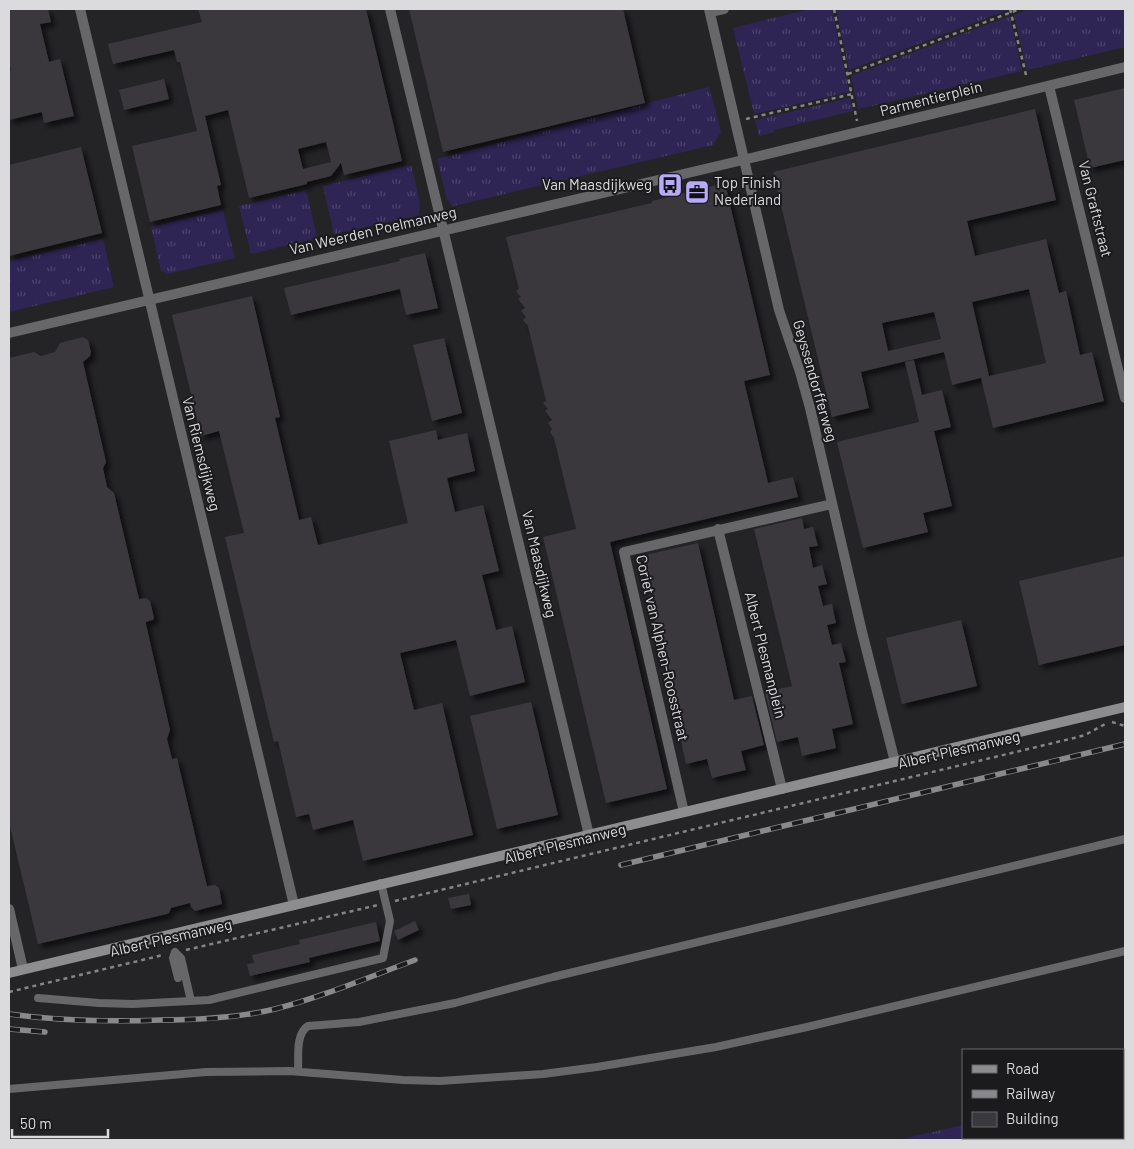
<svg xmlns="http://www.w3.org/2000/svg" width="1134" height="1149" viewBox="0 0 1134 1149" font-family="Barlow,sans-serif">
<defs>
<pattern id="grass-tufts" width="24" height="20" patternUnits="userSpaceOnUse" patternTransform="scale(1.25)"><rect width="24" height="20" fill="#2f2554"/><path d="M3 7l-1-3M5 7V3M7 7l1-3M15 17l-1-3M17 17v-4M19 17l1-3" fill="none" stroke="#4d446c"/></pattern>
<filter id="shadow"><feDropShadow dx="4.5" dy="4.5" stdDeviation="2.5" flood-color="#0009"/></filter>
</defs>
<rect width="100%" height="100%" fill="#242427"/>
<path fill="url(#grass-tufts)" d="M 810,9 L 832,9 L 849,92 L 754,114 L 733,28 Z
M 836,9 L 1008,9 L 1008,10 L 849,70 Z
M 1029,9 L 1125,9 L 1125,47 L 1027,70 L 1014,15 Z
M 1010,16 L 1022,71 L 858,109 L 851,76 Z
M 709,87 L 721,132 L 713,145 L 453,206 L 447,199 L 437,159 Z
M 850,98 L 853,111 L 774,130 L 774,132 L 759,136 L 755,120 Z
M 411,165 L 420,203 L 419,215 L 334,234 L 323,186 Z
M 306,190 L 317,238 L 251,254 L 239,206 Z
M 223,210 L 235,258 L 167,274 L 161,271 L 151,227 Z
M 103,239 L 114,287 L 9,312 L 9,261 Z
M 963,1125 L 963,1138 L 1019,1138 L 1008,1140 L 898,1140 Z"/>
<path fill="#3a393d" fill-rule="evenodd" filter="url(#shadow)" d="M 9,9 L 48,9 L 51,22 L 40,24 L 49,62 L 60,59 L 74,116 L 44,123 L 42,112 L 9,120 L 9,71 L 11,71 L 9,60 Z
M 198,9 L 366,9 L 402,161 L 344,175 L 341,163 L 331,176 L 307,182 L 307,184 L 249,198 L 228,110 L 205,116 L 221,185 L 217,186 L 221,205 L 150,222 L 132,146 L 197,131 L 180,62 L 177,62 L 174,50 L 113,64 L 108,44 L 202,22 ZM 326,142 L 331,162 L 303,169 L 298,149 Z
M 409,9 L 623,9 L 645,103 L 443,152 Z
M 164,79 L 169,99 L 124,110 L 119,90 Z
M 1125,88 L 1125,160 L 1090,168 L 1074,100 Z
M 1035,109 L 1056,200 L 967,221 L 975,256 L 1046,239 L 1059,293 L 1066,291 L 1080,355 L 1092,352 L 1104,401 L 993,428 L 981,378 L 1046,363 L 1029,289 L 972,302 L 989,376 L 952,385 L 944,352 L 861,372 L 869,408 L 832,417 L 773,172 ZM 934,312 L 941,339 L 888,351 L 882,323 Z
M 81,147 L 102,233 L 9,256 L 9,165 Z
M 725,183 L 770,375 L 744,381 L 768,483 L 793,477 L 798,497 L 610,542 L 667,789 L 606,803 L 543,537 L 576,529 L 554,438 L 550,432 L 552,429 L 548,423 L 552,420 L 545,411 L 548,409 L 543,403 L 546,401 L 528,326 L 523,320 L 526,317 L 521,311 L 525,308 L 518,299 L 521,297 L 516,291 L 519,289 L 506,237 L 652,203 L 652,201 Z
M 425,253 L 438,308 L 406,315 L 400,289 L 291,315 L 284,288 L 400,261 L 399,259 Z
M 252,296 L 280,417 L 275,418 L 299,520 L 311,517 L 318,545 L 408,523 L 389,441 L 436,430 L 438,440 L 467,433 L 475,471 L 447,478 L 455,512 L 483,505 L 499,571 L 482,575 L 496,630 L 512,626 L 525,682 L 470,696 L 456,640 L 400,653 L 414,710 L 442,703 L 473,835 L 363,861 L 353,820 L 313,830 L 309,814 L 296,817 L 278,741 L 274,742 L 272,734 L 225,537 L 244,533 L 219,431 L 201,436 L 172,315 Z
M 83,337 L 88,340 L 91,352 L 90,356 L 83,362 L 106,462 L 103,468 L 107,487 L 114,493 L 139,599 L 146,598 L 150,601 L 154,618 L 153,620 L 146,622 L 146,624 L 170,730 L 167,739 L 172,759 L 177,758 L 207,886 L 215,885 L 219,888 L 222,904 L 195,911 L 191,907 L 190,903 L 171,908 L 169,913 L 167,914 L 38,944 L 9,822 L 9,358 L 34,352 L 41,356 L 55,352 L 60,343 Z
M 444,338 L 462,413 L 432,421 L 413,345 Z
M 914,360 L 922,395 L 942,390 L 951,427 L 934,431 L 952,506 L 923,513 L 928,532 L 863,548 L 837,442 L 919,422 L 905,362 Z
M 802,518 L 804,529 L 813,527 L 818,546 L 809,547 L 813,568 L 822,565 L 827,584 L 818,586 L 823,606 L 832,604 L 836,623 L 827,625 L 832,645 L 841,643 L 846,662 L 839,663 L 853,724 L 832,729 L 836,748 L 802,756 L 798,737 L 777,742 L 765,692 L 792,686 L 754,529 Z
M 698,543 L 734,700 L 752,696 L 764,745 L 741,751 L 746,770 L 712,778 L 707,759 L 686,764 L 641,556 Z
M 1125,556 L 1125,645 L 1039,665 L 1019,581 Z
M 961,620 L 977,686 L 902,704 L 886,638 Z
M 531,702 L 558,815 L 497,829 L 470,716 Z
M 469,894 L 471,905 L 451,909 L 448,898 Z
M 415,921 L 419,930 L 398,940 L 394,931 Z
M 376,922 L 380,941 L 309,958 L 310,962 L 250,976 L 247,964 L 254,963 L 252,955 L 300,944 L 299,940 Z"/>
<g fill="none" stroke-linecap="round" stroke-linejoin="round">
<path stroke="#858587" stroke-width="2.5" stroke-dasharray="4 4" stroke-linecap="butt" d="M 834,9 L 857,121
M 1010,9 L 1027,79
M 848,74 L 1020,9
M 746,119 L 852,94
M 1112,722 L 1125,726
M 395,901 L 1074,738 L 1085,735 L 1107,723
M 186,950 L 378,905
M 9,992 L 163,955"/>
<path stroke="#676769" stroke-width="8" d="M 175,952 L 181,958 L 191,1001
M 175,952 L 173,958 L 178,978
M 38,998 L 99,1003 L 133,1004 L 209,1000 L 383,958 L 390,921 L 381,883
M 298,1071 C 299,1058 295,1034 308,1026 L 359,1022 L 455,1003 L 553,977 L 1125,839
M 9,1089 L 206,1072 L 289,1071 L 403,1080 L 440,1081 L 543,1074 L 597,1067 L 716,1047 L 807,1027 L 1125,951
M 1123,1121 L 1125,1121"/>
<path stroke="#676769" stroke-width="10" d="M 80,9 L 294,905
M 390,9 L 589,835
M 709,9 L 779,310 L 800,372 L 810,408 L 862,632 L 895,762
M 710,12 L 724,9
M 1049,86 L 1125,398
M 9,333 L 743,160 L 1125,67
M 718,529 L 782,789
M 684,812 L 624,552 L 832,504
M 9,909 L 23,969"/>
<path stroke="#8d8d8f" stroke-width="10" d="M 9,973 L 1125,707"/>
<defs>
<path id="rail" d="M 621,865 L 1125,744
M 9,1014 C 60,1021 110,1022 161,1020 C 200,1020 237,1018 275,1009 C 322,997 369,977 415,960
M 9,1029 L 45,1032"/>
</defs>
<use href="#rail" stroke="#89898c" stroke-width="5.5"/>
<use href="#rail" stroke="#1b1a1d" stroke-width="4" stroke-dasharray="11" stroke-linecap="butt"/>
</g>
<defs>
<symbol id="bus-square" viewBox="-11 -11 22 22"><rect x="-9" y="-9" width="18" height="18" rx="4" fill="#b7abf8" stroke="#1b1a1d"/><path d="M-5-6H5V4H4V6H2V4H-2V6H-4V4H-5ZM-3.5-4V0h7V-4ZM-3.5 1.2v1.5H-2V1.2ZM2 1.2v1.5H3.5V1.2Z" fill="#111"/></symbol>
<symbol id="office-square" viewBox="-11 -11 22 22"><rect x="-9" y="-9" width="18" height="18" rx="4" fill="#b7abf8" stroke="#1b1a1d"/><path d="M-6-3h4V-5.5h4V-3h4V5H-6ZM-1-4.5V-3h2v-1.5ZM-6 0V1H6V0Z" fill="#111"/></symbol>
</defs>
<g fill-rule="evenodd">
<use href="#bus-square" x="656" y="171" width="28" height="28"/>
<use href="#office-square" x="683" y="178" width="28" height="28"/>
</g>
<g text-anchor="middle" stroke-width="4" stroke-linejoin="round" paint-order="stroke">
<g font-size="15" fill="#dbdbdd" stroke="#1b1a1d">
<text transform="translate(931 99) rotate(-14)" y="5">Parmentierplein</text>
<text transform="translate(1095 209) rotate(76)" y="5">Van Graftstraat</text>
<text transform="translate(373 231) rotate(-13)" y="5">Van Weerden Poelmanweg</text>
<text transform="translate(815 381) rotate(74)" y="5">Geyssendorfferweg</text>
<text transform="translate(201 454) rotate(76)" y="5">Van Riemsdijkweg</text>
<text transform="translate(539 564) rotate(77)" y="5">Van Maasdijkweg</text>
<text transform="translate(662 648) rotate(77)" y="5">Coriet van Alphen-Roosstraat</text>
<text transform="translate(765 655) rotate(76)" y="5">Albert Plesmanplein</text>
<text transform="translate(959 750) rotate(-13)" y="5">Albert Plesmanweg</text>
<text transform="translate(565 844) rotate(-14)" y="5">Albert Plesmanweg</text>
<text transform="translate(171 938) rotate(-13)" y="5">Albert Plesmanweg</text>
</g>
<g font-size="15" fill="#dbdbdd" stroke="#1b1a1d" text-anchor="start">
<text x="714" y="188">Top Finish<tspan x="714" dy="17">Nederland</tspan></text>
<text x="652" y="190" text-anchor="end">Van Maasdijkweg</text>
</g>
</g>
<rect width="1134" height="1149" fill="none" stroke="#dbdbdd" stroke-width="20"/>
<rect x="962" y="1049" width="162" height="90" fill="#1b1a1d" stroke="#68676a"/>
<rect x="972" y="1065" width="25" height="8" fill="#8d8d8f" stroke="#68676a"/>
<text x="1006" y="1074" font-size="15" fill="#dbdbdd">Road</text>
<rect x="972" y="1090" width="25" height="8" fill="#89898c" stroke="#68676a"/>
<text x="1006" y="1099" font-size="15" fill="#dbdbdd">Railway</text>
<rect x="972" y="1112" width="25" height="15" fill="#3a393d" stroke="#68676a"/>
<text x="1006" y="1124" font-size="15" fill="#dbdbdd">Building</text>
<path d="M12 1129v8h96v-8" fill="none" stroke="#dbdbdd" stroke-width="2.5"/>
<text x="20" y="1129" font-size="15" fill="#dbdbdd" stroke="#1b1a1d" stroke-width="4" paint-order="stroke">50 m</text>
</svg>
